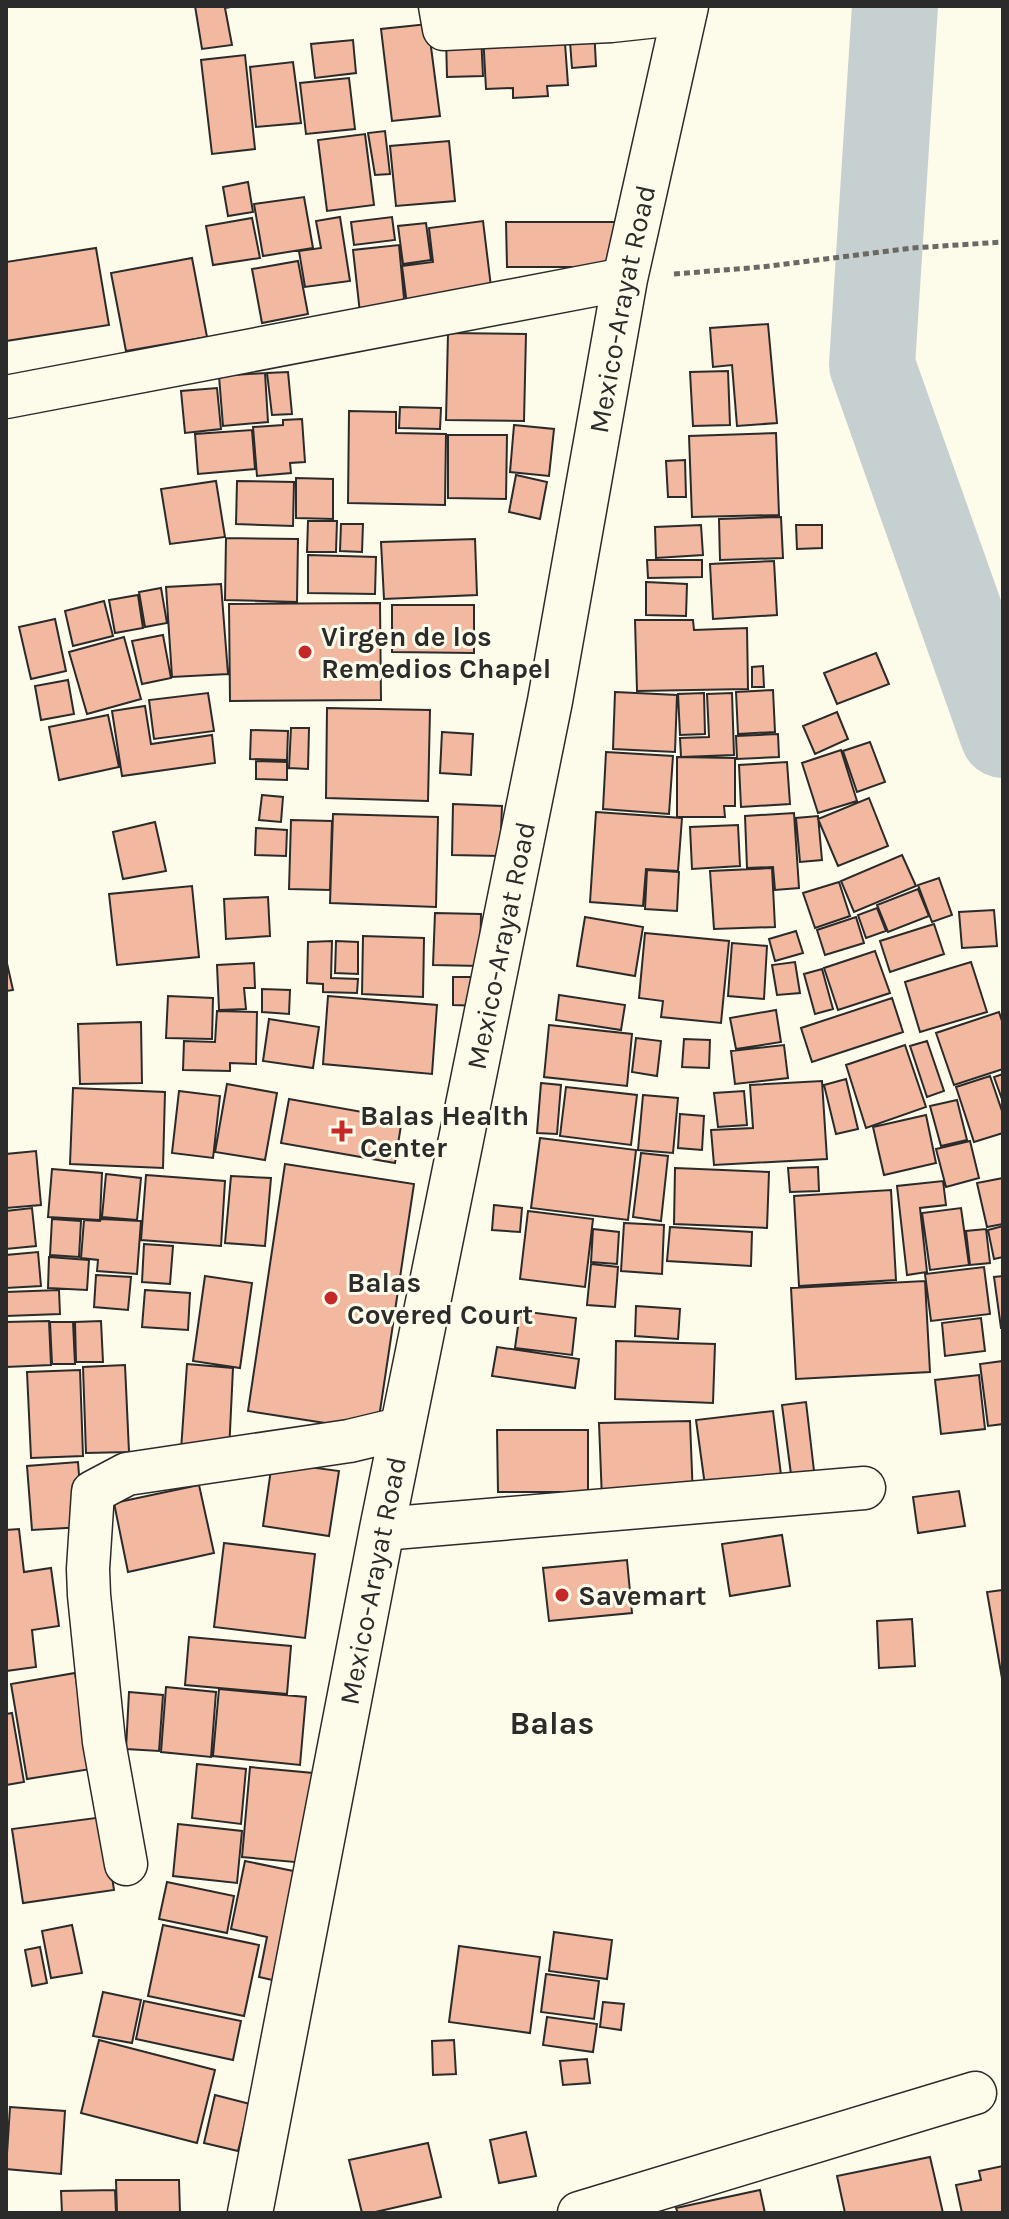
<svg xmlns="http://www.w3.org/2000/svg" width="1009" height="2219" viewBox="0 0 1009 2219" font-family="Karla,sans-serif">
<rect width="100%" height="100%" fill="#fdfbea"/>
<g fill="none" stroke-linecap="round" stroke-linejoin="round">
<path stroke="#c7d0d0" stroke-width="86" d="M 895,6 L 872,365 L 1003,735"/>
</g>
<path fill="#f2b8a0" stroke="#2b2b2b" stroke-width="2" d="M 195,6 L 236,6 L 225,8 L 232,45 L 202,49 Z
M 428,24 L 440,116 L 392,121 L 381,29 Z
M 594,27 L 596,66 L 572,68 L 569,29 Z
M 564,29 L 568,85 L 547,86 L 548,96 L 513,98 L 513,88 L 486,89 L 483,34 Z
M 481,35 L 483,76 L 447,77 L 446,37 Z
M 353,40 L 356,73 L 315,78 L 311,44 Z
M 245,55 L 255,149 L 212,154 L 201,60 Z
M 293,62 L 301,123 L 256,127 L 250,67 Z
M 349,78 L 355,129 L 306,134 L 300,83 Z
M 385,131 L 390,174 L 375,175 L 368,133 Z
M 365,134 L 374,205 L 327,211 L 318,140 Z
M 449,141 L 455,201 L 396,206 L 390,146 Z
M 248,182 L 253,212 L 228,216 L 223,187 Z
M 304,197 L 313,248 L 263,256 L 254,204 Z
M 340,217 L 350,281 L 305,287 L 299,251 L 321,248 L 316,221 Z
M 392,217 L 395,240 L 354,245 L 351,222 Z
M 252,218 L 260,258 L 213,265 L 206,226 Z
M 483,221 L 492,295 L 407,305 L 402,266 L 433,262 L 429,228 Z
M 506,222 L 619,222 L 619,267 L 507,267 Z
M 426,223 L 431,260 L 403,264 L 398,226 Z
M 399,245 L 405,309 L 360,313 L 353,250 Z
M 96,248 L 109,325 L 6,341 L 6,262 Z
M 192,258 L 207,337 L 126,351 L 111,273 Z
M 298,261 L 308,314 L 262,323 L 252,269 Z
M 768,324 L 777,423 L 737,426 L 732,365 L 713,367 L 710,328 Z
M 448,333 L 526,334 L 524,421 L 446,420 Z
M 728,371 L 730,425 L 693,426 L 690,372 Z
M 288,372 L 292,414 L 272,415 L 267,373 Z
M 265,373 L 268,422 L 223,426 L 219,376 Z
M 217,388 L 221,429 L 185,433 L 181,391 Z
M 400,407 L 441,408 L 440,429 L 399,428 Z
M 349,411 L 396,412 L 396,433 L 446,434 L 445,505 L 348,503 Z
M 302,419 L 305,462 L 290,463 L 291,473 L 257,476 L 253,427 L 283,425 L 283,420 Z
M 514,425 L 554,429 L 549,476 L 510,472 Z
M 252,430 L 255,469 L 198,474 L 195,434 Z
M 776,433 L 779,515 L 692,517 L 689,436 Z
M 448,435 L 507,435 L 506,499 L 448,498 Z
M 685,460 L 686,497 L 668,497 L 666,461 Z
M 516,475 L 547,482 L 540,519 L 509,512 Z
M 296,478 L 333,479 L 333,519 L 296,518 Z
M 216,481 L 225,537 L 170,544 L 161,489 Z
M 237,481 L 294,482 L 293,526 L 236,524 Z
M 781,517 L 783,558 L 720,560 L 719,519 Z
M 308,521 L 337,521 L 336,552 L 307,552 Z
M 341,524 L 363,524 L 362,552 L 340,551 Z
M 701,525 L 703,555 L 656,558 L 655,527 Z
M 796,525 L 822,525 L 822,548 L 797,549 Z
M 226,538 L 298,539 L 297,602 L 225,600 Z
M 475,539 L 477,595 L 384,599 L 381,542 Z
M 308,555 L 376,557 L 375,594 L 308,593 Z
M 647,560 L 702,560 L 702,577 L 648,578 Z
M 774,561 L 777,615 L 713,619 L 710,564 Z
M 646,582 L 687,584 L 686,616 L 646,615 Z
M 221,584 L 228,674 L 172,677 L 166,587 Z
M 161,588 L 167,623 L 145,627 L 139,592 Z
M 138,595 L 143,628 L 115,633 L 109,600 Z
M 104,601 L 113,636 L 73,646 L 65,611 Z
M 380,603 L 381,700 L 230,701 L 229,604 Z
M 392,605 L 474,605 L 474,653 L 392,652 Z
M 55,619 L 66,671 L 31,679 L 19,627 Z
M 635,620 L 693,620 L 694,630 L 747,628 L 748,689 L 637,691 Z
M 163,635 L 171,678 L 142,684 L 132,641 Z
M 124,637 L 141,699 L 87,714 L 69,652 Z
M 876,653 L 889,684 L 837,704 L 824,673 Z
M 763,666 L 764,687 L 752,687 L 752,667 Z
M 68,680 L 74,714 L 41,720 L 35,686 Z
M 773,690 L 775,732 L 738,734 L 736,692 Z
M 615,692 L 677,695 L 675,752 L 613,749 Z
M 208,693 L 214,731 L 154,739 L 149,700 Z
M 704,693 L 705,734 L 680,735 L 678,694 Z
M 732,693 L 734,755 L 681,757 L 680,738 L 709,737 L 707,694 Z
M 145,706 L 151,744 L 212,735 L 215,763 L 122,776 L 112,711 Z
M 327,708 L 430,710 L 428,801 L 326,798 Z
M 837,712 L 848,739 L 815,754 L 803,726 Z
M 108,715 L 119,767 L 59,780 L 49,727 Z
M 291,728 L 309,728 L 308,769 L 289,768 Z
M 251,730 L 288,731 L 287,760 L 250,759 Z
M 442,732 L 473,734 L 471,775 L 440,773 Z
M 778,734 L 779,757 L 737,759 L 736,736 Z
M 870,742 L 885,782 L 857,792 L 843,751 Z
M 841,750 L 857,801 L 818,813 L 802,763 Z
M 606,752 L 673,756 L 669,814 L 603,809 Z
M 677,757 L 735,758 L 735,806 L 724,806 L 725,817 L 677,817 Z
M 256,761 L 287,762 L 287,780 L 256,779 Z
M 787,762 L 790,804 L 741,807 L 739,765 Z
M 262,795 L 283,797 L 281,822 L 259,820 Z
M 869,798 L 888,846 L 838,866 L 818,819 Z
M 453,804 L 502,806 L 500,856 L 452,855 Z
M 596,812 L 682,818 L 678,871 L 646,869 L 643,906 L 590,902 Z
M 794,813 L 799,888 L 775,890 L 773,867 L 747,868 L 745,816 Z
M 333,814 L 438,817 L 436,907 L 330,903 Z
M 818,816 L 822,860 L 800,862 L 796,818 Z
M 291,820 L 332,821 L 330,890 L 289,889 Z
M 155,822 L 166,871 L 123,879 L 113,832 Z
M 738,825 L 740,866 L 692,869 L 690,827 Z
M 256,828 L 287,830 L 286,856 L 255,855 Z
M 902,855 L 916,886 L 854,912 L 841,881 Z
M 772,868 L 775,927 L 714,929 L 710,871 Z
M 647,870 L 679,872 L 677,911 L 645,909 Z
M 939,878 L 952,915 L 932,922 L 918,885 Z
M 839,882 L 850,916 L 815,928 L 803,893 Z
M 192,886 L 199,957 L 117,965 L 109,894 Z
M 918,889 L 929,916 L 888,932 L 877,905 Z
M 268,897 L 270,936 L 226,939 L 224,899 Z
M 877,908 L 886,931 L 866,938 L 858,915 Z
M 994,910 L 997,946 L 962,948 L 959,912 Z
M 435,913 L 481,914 L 480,966 L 433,965 Z
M 585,917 L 643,927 L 635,976 L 577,966 Z
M 856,917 L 864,943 L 825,955 L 817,930 Z
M 934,924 L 944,954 L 890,972 L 880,941 Z
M 796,931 L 803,953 L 775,961 L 769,939 Z
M 645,933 L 729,941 L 721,1023 L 661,1017 L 663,1001 L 639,998 Z
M 363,936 L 424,938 L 423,997 L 362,994 Z
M 332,941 L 331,978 L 358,979 L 357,993 L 323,992 L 323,984 L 307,983 L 308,942 Z
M 336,941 L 358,942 L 358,974 L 335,973 Z
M 732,943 L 767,946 L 764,999 L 728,996 Z
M 875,951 L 890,993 L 838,1010 L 824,968 Z
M 6,959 L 13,990 L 6,991 Z
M 795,962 L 800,993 L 777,995 L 772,965 Z
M 971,962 L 987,1012 L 920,1032 L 905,982 Z
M 254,963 L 255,988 L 244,988 L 246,1009 L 219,1010 L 217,965 Z
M 822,969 L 833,1009 L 815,1014 L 804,974 Z
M 453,977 L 483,977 L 482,1006 L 453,1005 Z
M 262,989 L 290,990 L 289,1014 L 262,1012 Z
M 559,995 L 625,1005 L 621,1030 L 556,1020 Z
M 168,996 L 213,998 L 212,1039 L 166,1038 Z
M 328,996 L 437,1005 L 432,1074 L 323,1064 Z
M 892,998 L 903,1032 L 812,1062 L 801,1028 Z
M 776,1010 L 781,1042 L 736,1049 L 730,1018 Z
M 217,1011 L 257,1012 L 256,1064 L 230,1063 L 230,1071 L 183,1070 L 184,1041 L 215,1042 Z
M 999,1012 L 1003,1024 L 1003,1069 L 954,1085 L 936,1033 Z
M 269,1019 L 319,1027 L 313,1068 L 263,1061 Z
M 141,1022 L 142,1083 L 80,1084 L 78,1024 Z
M 549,1025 L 632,1034 L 627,1086 L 544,1077 Z
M 636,1038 L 661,1041 L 657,1076 L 632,1072 Z
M 684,1039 L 710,1040 L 709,1068 L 682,1067 Z
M 927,1041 L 944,1091 L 927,1097 L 910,1046 Z
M 784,1045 L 788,1078 L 735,1084 L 731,1051 Z
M 905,1045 L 926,1107 L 866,1128 L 846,1065 Z
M 1003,1074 L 1003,1102 L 994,1077 Z
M 990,1076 L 1003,1114 L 1003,1133 L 974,1142 L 956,1087 Z
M 846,1079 L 858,1129 L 836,1134 L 824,1085 Z
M 822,1081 L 827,1159 L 714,1165 L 711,1130 L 753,1128 L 750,1085 Z
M 541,1083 L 561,1085 L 557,1134 L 537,1133 Z
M 227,1084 L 277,1093 L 265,1160 L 215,1152 Z
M 566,1087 L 637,1095 L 631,1145 L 560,1136 Z
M 73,1088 L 165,1092 L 163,1168 L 70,1164 Z
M 179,1091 L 220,1096 L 213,1158 L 172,1153 Z
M 744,1091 L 747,1125 L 718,1127 L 714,1093 Z
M 643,1095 L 678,1098 L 673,1153 L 638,1150 Z
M 289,1099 L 402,1119 L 395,1163 L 281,1143 Z
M 957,1100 L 967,1140 L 941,1146 L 930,1106 Z
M 680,1114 L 704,1116 L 702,1150 L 678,1148 Z
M 926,1115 L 936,1163 L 884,1175 L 873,1127 Z
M 540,1138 L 636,1150 L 628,1220 L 531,1208 Z
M 970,1141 L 979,1178 L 946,1187 L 936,1149 Z
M 36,1151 L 41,1205 L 6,1208 L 6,1154 Z
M 641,1153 L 668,1156 L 661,1221 L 633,1217 Z
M 285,1164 L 414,1184 L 377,1431 L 248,1411 Z
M 818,1167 L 819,1191 L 790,1192 L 788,1168 Z
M 675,1168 L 769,1172 L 767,1228 L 674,1224 Z
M 52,1169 L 102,1173 L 100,1220 L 48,1217 Z
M 106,1174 L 141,1178 L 137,1220 L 102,1217 Z
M 146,1175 L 225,1181 L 221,1246 L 141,1240 Z
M 231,1176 L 271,1178 L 265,1246 L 225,1243 Z
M 1003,1178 L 1003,1224 L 987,1227 L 977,1183 Z
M 943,1181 L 946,1205 L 920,1208 L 927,1272 L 907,1275 L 897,1186 Z
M 891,1190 L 896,1280 L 799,1286 L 794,1196 Z
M 494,1205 L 522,1208 L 520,1232 L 492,1230 Z
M 32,1208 L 36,1246 L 6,1249 L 6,1211 Z
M 961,1208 L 969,1265 L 930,1270 L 922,1213 Z
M 528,1211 L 593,1219 L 585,1287 L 520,1279 Z
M 52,1219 L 81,1221 L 79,1257 L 50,1255 Z
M 101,1219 L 141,1221 L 137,1274 L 97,1271 L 98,1260 L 81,1258 L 84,1220 L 100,1221 Z
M 624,1223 L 664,1225 L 662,1274 L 621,1271 Z
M 1003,1226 L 1003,1257 L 994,1259 L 988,1230 Z
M 670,1227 L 752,1232 L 751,1266 L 667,1261 Z
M 593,1229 L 619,1232 L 617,1264 L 591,1262 Z
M 986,1229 L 990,1263 L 970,1265 L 966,1231 Z
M 144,1244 L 173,1246 L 170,1284 L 142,1282 Z
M 38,1252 L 41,1286 L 6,1288 L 6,1255 Z
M 49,1257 L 89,1260 L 87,1290 L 48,1288 Z
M 591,1264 L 618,1267 L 615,1307 L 587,1305 Z
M 984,1267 L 990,1314 L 931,1321 L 925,1274 Z
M 96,1275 L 131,1277 L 128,1310 L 94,1307 Z
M 205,1276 L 252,1283 L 240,1368 L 193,1361 Z
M 1003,1276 L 1003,1328 L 1001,1328 L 994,1277 Z
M 925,1281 L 930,1372 L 796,1379 L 791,1288 Z
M 59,1290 L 60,1314 L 6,1316 L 6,1292 Z
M 145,1290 L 190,1293 L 188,1330 L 142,1327 Z
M 636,1306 L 680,1309 L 678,1339 L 635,1336 Z
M 520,1311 L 576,1318 L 572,1355 L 515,1348 Z
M 981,1318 L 985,1351 L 945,1356 L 942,1323 Z
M 49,1321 L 51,1365 L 6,1367 L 6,1322 Z
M 101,1321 L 103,1362 L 76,1362 L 75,1322 Z
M 50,1322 L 73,1322 L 75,1364 L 52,1364 Z
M 616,1341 L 715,1344 L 713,1403 L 615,1399 Z
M 497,1347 L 579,1359 L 575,1388 L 492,1376 Z
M 1003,1361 L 1003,1424 L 988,1426 L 980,1364 Z
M 187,1364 L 233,1368 L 229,1452 L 181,1450 Z
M 125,1365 L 129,1452 L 86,1453 L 83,1367 Z
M 80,1370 L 83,1456 L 31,1458 L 27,1372 Z
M 979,1375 L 985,1429 L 941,1434 L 935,1380 Z
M 806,1402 L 816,1488 L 793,1490 L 782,1405 Z
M 773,1411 L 782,1483 L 706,1493 L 696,1420 Z
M 690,1421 L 693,1498 L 602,1500 L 599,1423 Z
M 497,1430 L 588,1430 L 588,1492 L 498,1492 Z
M 78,1462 L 83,1527 L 32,1530 L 27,1466 Z
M 272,1462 L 339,1471 L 329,1536 L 263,1526 Z
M 199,1485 L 214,1553 L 128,1572 L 114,1503 Z
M 959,1491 L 965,1526 L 918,1533 L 913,1497 Z
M 19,1529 L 24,1572 L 51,1568 L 59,1626 L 32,1630 L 36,1667 L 6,1671 L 6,1530 Z
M 782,1535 L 790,1586 L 730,1596 L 722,1544 Z
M 224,1543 L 315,1554 L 305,1638 L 214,1627 Z
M 627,1560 L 632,1613 L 549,1621 L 543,1568 Z
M 1003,1590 L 1003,1684 L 987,1592 Z
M 912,1619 L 915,1666 L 879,1668 L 877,1621 Z
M 189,1637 L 291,1646 L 287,1694 L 185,1685 Z
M 75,1673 L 91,1769 L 27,1779 L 11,1684 Z
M 166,1687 L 216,1692 L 211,1757 L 161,1752 Z
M 219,1689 L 306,1697 L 300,1765 L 213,1756 Z
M 129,1692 L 163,1695 L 159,1751 L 126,1749 Z
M 12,1713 L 24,1782 L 6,1785 L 6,1714 Z
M 197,1764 L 246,1769 L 241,1824 L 192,1818 Z
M 250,1767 L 313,1773 L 305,1863 L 242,1857 Z
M 103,1817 L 114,1890 L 23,1903 L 12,1829 Z
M 178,1824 L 242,1831 L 237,1883 L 173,1876 Z
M 245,1861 L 308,1874 L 286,1983 L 259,1977 L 267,1937 L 231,1929 Z
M 167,1882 L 234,1896 L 227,1933 L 159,1919 Z
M 72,1925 L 82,1973 L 51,1978 L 42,1931 Z
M 163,1925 L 259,1945 L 244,2016 L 148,1996 Z
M 554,1932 L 612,1940 L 607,1979 L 549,1971 Z
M 459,1946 L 540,1957 L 530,2033 L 449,2022 Z
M 40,1947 L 47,1983 L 32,1986 L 25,1950 Z
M 546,1974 L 599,1981 L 594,2019 L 541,2012 Z
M 103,1992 L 141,2000 L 132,2043 L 93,2036 Z
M 144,2001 L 241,2021 L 233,2060 L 136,2039 Z
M 603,2002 L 624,2004 L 621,2030 L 600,2027 Z
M 547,2017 L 597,2024 L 593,2052 L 543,2045 Z
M 99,2040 L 215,2070 L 197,2143 L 81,2113 Z
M 454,2040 L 456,2074 L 433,2075 L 432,2041 Z
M 587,2059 L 590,2083 L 563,2085 L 560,2061 Z
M 215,2095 L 250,2104 L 238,2151 L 204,2143 Z
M 10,2107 L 65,2111 L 61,2174 L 6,2169 Z
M 526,2132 L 536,2176 L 499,2183 L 490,2140 Z
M 428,2143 L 441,2197 L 371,2213 L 362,2213 L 349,2160 Z
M 930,2157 L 943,2213 L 845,2213 L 837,2176 Z
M 1003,2166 L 1003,2213 L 962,2213 L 956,2185 L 981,2180 L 979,2171 Z
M 116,2180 L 179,2180 L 180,2213 L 117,2213 Z
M 115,2190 L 116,2213 L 62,2213 L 61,2191 Z
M 760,2190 L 765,2213 L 678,2213 L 676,2208 Z"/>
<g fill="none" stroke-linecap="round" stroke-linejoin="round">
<defs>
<path id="minor" d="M 440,6 L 444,29 L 611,21 L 685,13
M 6,397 L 625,279
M 382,1529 L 864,1488
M 126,1864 L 104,1742 L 89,1595 L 88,1569 L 93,1492 L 127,1474 L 349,1441 L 403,1428
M 579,2213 L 975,2093"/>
<g id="secondary">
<path id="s1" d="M 250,2213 L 382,1529 L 550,701 L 625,279 L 686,6"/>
</g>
</defs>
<use href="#minor" stroke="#2b2b2b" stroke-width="45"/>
<use href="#secondary" stroke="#2b2b2b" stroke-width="47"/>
<path stroke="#6a6964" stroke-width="5" stroke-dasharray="6 4" stroke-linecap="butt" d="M 674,274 L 761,267 L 912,248 L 1003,242"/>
<use href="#minor" stroke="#fdfbea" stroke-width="42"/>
<use href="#secondary" stroke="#fdfbea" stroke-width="44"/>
</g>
<g fill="#c62828" stroke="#fdfbea" stroke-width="3">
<circle cx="305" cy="652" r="8"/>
<path d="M338 1119h8v8h8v8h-8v8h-8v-8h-8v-8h8z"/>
<circle cx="331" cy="1298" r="8"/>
<circle cx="562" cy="1595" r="8"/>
</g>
<g text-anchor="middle" stroke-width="6" stroke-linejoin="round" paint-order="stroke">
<g font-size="28" fill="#2b2b2b" stroke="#fdfbea">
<text dy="10" stroke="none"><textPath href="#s1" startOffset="1940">Mexico-Arayat Road</textPath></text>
<text dy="10" stroke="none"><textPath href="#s1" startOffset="1292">Mexico-Arayat Road</textPath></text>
<text dy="10" stroke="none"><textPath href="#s1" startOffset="644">Mexico-Arayat Road</textPath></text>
</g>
<g font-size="28" font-weight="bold" fill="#2b2b2b" stroke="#fdfbea" text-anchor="start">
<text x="321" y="646">Virgen de los<tspan x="321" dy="32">Remedios Chapel</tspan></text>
<text x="360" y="1125">Balas Health<tspan x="360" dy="32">Center</tspan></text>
<text x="347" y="1292">Balas<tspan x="347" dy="32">Covered Court</tspan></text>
<text x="578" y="1605">Savemart</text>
</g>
<g font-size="32" font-weight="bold" fill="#2b2b2b" stroke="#fdfbea">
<text x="552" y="1734">Balas</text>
</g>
</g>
<rect width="1009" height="2219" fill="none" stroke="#2b2b2b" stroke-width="16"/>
</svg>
